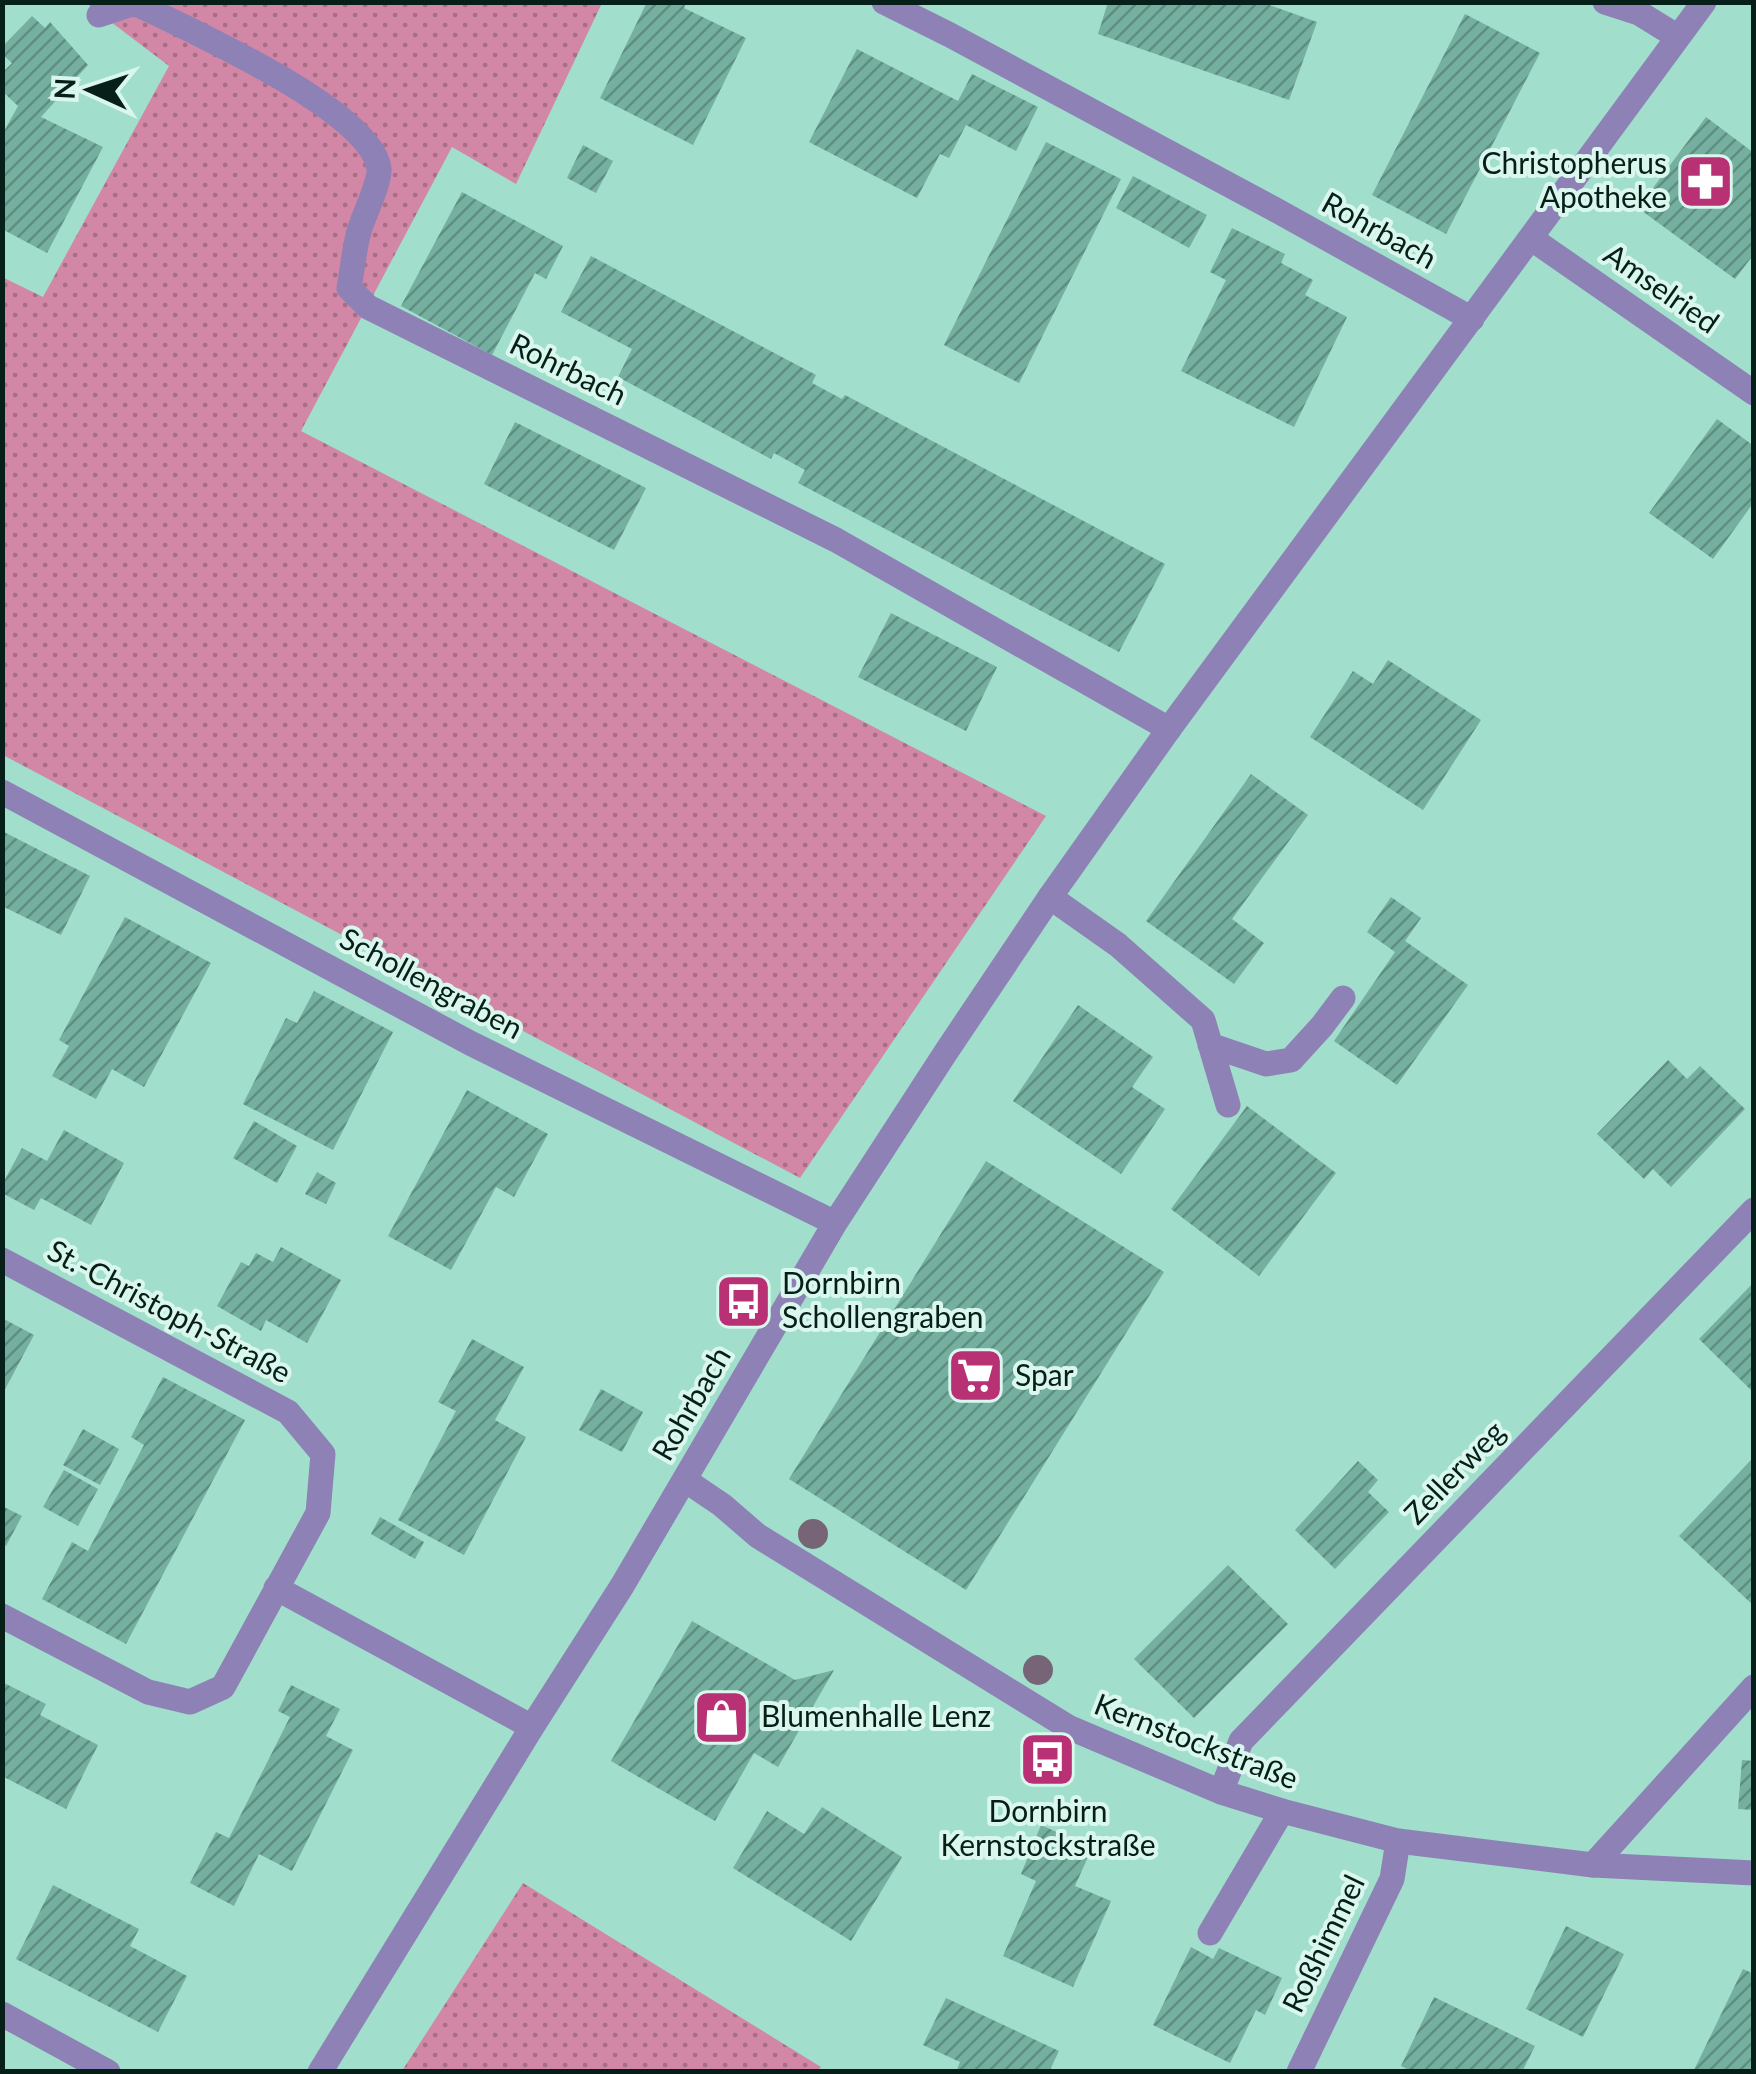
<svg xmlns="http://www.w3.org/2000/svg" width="1756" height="2074" viewBox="0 0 1756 2074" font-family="Lato,sans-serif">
<defs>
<pattern id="grass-dots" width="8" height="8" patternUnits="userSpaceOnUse" patternTransform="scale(2.5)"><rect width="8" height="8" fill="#d187a5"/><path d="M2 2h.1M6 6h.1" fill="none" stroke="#a86e86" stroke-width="1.8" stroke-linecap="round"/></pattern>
<pattern id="building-hatch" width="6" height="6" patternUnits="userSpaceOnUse" patternTransform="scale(2.5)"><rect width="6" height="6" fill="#75af9f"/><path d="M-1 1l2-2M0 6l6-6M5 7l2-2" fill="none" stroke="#5e8e81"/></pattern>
</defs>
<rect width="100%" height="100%" fill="#a1decc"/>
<path fill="url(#grass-dots)" d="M 86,3 L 602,3 L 516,184 L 452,147 L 301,431 L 1046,816 L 800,1178 L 3,755 L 2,277 L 43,297 L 169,66 Z
M 523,1883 L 821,2067 L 817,2072 L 402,2071 Z"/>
<path fill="url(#building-hatch)" d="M 647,2 L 686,2 L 684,8 L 746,38 L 693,145 L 600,98 Z
M 1108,2 L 1261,2 L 1317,22 L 1289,100 L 1098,34 Z
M 1465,14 L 1540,53 L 1446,234 L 1372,195 Z
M 32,16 L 45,28 L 50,22 L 88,65 L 41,117 L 103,147 L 47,253 L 2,229 L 2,135 L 18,106 L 2,91 L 2,73 L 12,63 L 2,54 L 2,47 Z
M 857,49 L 958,101 L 972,74 L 1038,107 L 1016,151 L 966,125 L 949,158 L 940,154 L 917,198 L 809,142 Z
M 1706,117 L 1754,153 L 1754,254 L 1735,279 L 1638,208 Z
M 1046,142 L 1121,179 L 1019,383 L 944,345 Z
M 583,145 L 613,161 L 596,193 L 567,178 Z
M 1133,176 L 1207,215 L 1189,248 L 1116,208 Z
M 462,192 L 563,246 L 546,279 L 535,273 L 492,355 L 401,306 Z
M 1232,228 L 1285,254 L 1281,263 L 1313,280 L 1305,295 L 1347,317 L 1294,427 L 1181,371 L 1226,280 L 1210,272 Z
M 591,256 L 816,375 L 812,383 L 842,399 L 845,395 L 1165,564 L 1119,652 L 798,483 L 805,470 L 774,453 L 771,459 L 618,377 L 632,349 L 561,312 Z
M 1717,419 L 1754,446 L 1754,502 L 1713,559 L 1649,513 Z
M 515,422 L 646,488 L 614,550 L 484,484 Z
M 891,613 L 997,667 L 966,731 L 858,677 Z
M 1388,660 L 1481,720 L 1423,810 L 1310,737 L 1353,671 L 1373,684 Z
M 1251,774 L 1308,815 L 1232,919 L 1264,943 L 1234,984 L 1146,921 Z
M 2,831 L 90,876 L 61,935 L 2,906 Z
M 1391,897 L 1421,918 L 1405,941 L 1468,985 L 1397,1085 L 1334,1041 L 1395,952 L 1367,932 Z
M 125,917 L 211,963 L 144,1087 L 112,1069 L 96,1099 L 52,1076 L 69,1046 L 59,1040 Z
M 314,991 L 393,1032 L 333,1150 L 243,1104 L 286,1018 L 297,1023 Z
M 1078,1005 L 1153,1057 L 1132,1087 L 1165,1109 L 1121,1174 L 1013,1101 Z
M 1668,1060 L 1687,1079 L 1700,1066 L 1745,1109 L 1671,1187 L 1653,1169 L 1644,1179 L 1597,1134 Z
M 467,1090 L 548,1134 L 514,1197 L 496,1187 L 451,1270 L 388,1236 Z
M 1247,1106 L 1336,1173 L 1259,1276 L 1171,1209 Z
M 254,1121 L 297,1146 L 277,1183 L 233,1158 Z
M 64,1130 L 124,1163 L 91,1225 L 41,1198 L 34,1210 L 2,1193 L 2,1185 L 22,1148 L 47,1161 Z
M 986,1161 L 1164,1272 L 966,1590 L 789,1479 Z
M 317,1172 L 336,1183 L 326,1204 L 305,1194 Z
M 281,1247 L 341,1280 L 307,1343 L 266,1320 L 261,1331 L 217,1306 L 241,1262 L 249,1266 L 256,1253 L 273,1262 Z
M 1754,1282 L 1754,1393 L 1699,1339 Z
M 2,1318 L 34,1335 L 2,1395 Z
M 472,1339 L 524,1367 L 495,1420 L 526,1437 L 464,1555 L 398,1520 L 456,1411 L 438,1402 Z
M 163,1377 L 245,1420 L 126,1644 L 42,1599 L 72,1542 L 88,1551 L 144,1445 L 131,1437 Z
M 601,1389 L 643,1412 L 622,1452 L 579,1430 Z
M 83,1429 L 119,1449 L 100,1485 L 63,1465 Z
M 1754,1457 L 1754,1606 L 1679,1536 Z
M 1358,1461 L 1378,1480 L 1368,1492 L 1389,1512 L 1335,1569 L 1295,1530 Z
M 64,1470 L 98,1489 L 78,1526 L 43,1507 Z
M 2,1506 L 22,1516 L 6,1546 L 2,1544 Z
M 380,1517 L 424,1542 L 415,1559 L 371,1534 Z
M 1228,1565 L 1288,1624 L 1194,1718 L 1134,1659 Z
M 692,1621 L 795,1680 L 834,1670 L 778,1767 L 754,1753 L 715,1821 L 611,1761 Z
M 2,1682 L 46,1704 L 40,1715 L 98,1745 L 66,1809 L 2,1776 Z
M 291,1685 L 340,1709 L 326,1736 L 353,1750 L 292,1871 L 259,1854 L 234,1906 L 190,1883 L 216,1832 L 229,1838 L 290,1717 L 278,1711 Z
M 1742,1760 L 1754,1761 L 1754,1810 L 1738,1809 Z
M 822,1807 L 902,1857 L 851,1941 L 733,1868 L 767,1811 L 804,1834 Z
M 1041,1825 L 1092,1848 L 1075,1886 L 1111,1901 L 1073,1987 L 1003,1956 L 1036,1881 L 1021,1874 Z
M 53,1885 L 139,1929 L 130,1946 L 187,1976 L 158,2032 L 16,1959 Z
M 1566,1926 L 1624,1954 L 1583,2037 L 1526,2009 Z
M 1191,1947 L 1213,1959 L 1219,1948 L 1282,1978 L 1265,2015 L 1256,2010 L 1230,2063 L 1153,2025 Z
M 1743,1969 L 1754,1974 L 1754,2072 L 1693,2072 Z
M 1434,1997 L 1535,2046 L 1522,2072 L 1413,2072 L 1401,2066 Z
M 946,1998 L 1059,2051 L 1049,2072 L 956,2072 L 960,2062 L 923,2045 Z"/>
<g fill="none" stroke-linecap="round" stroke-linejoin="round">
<path stroke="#8d81b6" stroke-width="25" d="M 99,15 L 135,3 C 187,29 373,111 379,169 C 380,184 362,218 358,235 C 354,252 352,271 349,288 L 368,307 L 836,540 L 1169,729
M 1050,897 L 1118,945 L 1203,1020 L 1228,1105
M 1210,1045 L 1266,1064 L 1291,1060 L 1322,1026 L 1343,998
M 1593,1865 L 1754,1687
M 1210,1933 L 1282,1811"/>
<path stroke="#8d81b6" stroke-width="25" d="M 884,2 L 950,35 L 1274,209 L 1472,319
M 1605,2 L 1639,13 L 1678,37
M 1532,239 L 1754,393
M 2,792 L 470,1043 L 835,1223
M 2,1260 L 288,1412 L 323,1454 L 318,1513 L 223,1687 L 190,1702 L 148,1692 L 2,1616
M 685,1480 L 722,1505 L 758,1536 L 1068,1727 L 1221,1792 L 1282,1811 L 1398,1841 L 1593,1865 L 1754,1873
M 276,1588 L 532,1727
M 1221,1792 L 1241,1741 L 1754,1210
M 2,2014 L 108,2072
M 320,2072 L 532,1727 L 622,1586 L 835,1223 L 946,1052 L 1050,897 L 1169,729 L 1704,2
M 1299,2072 L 1392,1879 L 1398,1841"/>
</g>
<g fill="#776476">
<circle cx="813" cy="1534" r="15"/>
<circle cx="1038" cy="1670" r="15"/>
</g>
<defs>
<symbol id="pharmacy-square" viewBox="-11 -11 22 22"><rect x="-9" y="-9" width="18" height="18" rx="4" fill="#b73174" stroke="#daf7ee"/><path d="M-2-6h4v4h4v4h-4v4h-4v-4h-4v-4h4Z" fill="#fff"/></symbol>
<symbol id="bus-square" viewBox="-11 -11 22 22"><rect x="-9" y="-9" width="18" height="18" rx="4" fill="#b73174" stroke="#daf7ee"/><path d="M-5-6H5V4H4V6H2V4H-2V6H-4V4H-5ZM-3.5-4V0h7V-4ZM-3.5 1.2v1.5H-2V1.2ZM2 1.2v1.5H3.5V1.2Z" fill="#fff"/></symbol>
<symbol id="supermarket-square" viewBox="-11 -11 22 22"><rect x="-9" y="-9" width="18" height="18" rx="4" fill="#b73174" stroke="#daf7ee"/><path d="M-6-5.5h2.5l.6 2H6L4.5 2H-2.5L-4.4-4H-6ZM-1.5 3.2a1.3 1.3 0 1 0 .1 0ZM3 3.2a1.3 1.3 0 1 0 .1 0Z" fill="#fff"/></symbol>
<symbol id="shop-square" viewBox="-11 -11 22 22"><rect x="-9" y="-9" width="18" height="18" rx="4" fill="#b73174" stroke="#daf7ee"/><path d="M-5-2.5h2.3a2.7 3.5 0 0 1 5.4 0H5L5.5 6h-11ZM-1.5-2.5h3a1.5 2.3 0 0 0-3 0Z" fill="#fff"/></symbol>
</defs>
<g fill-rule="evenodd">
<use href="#pharmacy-square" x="1674" y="150" width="63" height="63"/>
<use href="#bus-square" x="712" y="1270" width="63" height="63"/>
<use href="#supermarket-square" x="944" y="1344" width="63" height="63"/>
<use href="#shop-square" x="690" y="1686" width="63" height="63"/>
<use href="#bus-square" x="1016" y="1728" width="63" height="63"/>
</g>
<g text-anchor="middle" stroke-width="8" stroke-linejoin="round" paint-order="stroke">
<g font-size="30" fill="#061f19" stroke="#daf7ee" text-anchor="start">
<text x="1667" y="174" text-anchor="end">Christopherus<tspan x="1667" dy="34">Apotheke</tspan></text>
<text x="782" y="1294">Dornbirn<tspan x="782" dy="34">Schollengraben</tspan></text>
<text x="1015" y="1386">Spar</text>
<text x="761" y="1727">Blumenhalle Lenz</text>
<text x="1048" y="1822" text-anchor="middle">Dornbirn<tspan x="1048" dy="34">Kernstockstraße</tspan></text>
</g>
<g font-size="30" fill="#061f19" stroke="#daf7ee">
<text transform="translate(1379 231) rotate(29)" y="10">Rohrbach</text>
<text transform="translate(1661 289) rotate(35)" y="10">Amselried</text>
<text transform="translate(568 370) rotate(26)" y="10">Rohrbach</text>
<text transform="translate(431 984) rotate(28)" y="10">Schollengraben</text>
<text transform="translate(169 1312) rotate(28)" y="10">St.-Christoph-Straße</text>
<text transform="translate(692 1404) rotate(-60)" y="10">Rohrbach</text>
<text transform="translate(1455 1473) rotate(-46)" y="10">Zellerweg</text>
<text transform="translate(1196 1742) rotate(21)" y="10">Kernstockstraße</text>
<text transform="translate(1324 1944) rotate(-64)" y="10">Roßhimmel</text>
</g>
</g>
<rect width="1756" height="2074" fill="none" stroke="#061f19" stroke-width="10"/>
<g transform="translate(90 90) rotate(273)" stroke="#daf7ee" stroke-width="8" paint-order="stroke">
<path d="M0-8L18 38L0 25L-18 38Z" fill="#061f19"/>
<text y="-15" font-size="28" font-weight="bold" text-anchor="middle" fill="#061f19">N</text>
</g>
</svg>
